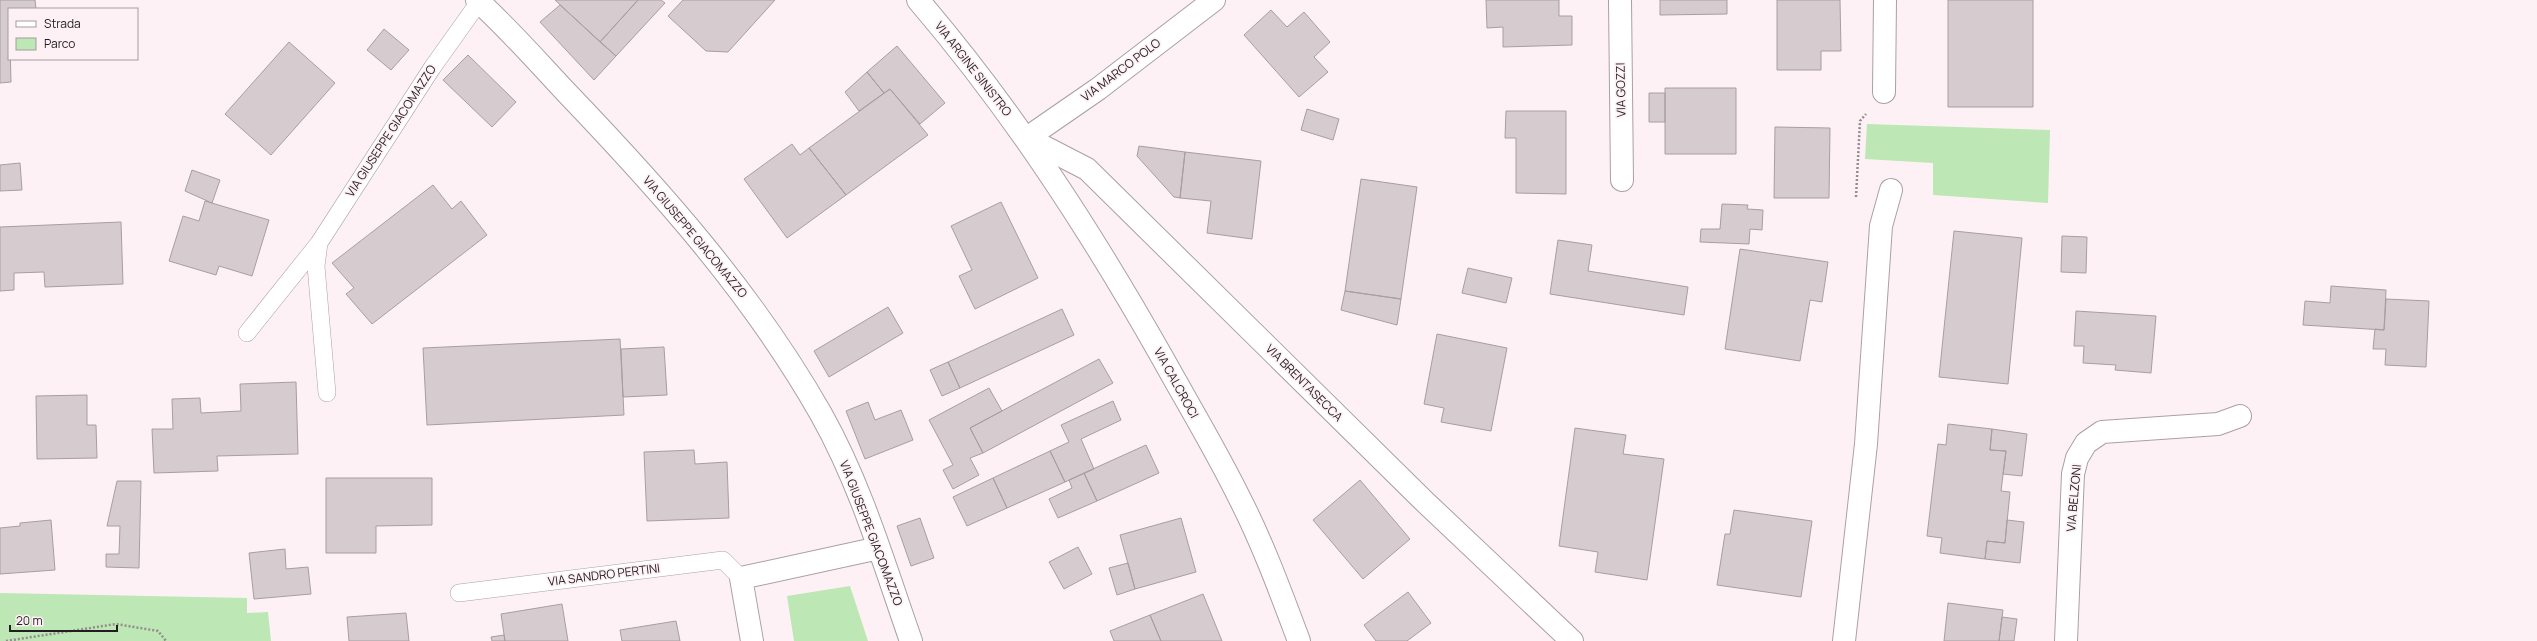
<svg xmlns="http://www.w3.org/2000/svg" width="2537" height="641" viewBox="0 0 2537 641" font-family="Manrope,sans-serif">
<rect width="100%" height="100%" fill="#fdf1f5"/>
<path fill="#bde7b4" d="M 1867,124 L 2050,130 L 2048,203 L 1933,195 L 1933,163 L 1865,159 Z
M 850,586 L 868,641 L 794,641 L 787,596 Z
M 0,593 L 247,598 L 247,613 L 268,612 L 271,641 L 0,641 Z"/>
<path fill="#d6cbcf" stroke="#a89ea1" d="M 0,0 L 35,0 L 36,9 L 9,9 L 11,82 L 0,83 Z
M 555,0 L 638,0 L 600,42 Z
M 638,0 L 661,0 L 665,3 L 616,56 L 600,42 Z
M 683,0 L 775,0 L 728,52 L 706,51 L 668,16 Z
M 1486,0 L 1559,0 L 1559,16 L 1572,16 L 1572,45 L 1503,47 L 1503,27 L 1487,28 Z
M 1660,0 L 1727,0 L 1727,14 L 1660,15 Z
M 1777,0 L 1840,0 L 1841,51 L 1821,51 L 1821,70 L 1777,70 Z
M 1948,0 L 2033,0 L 2033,107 L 1948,107 Z
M 560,5 L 616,56 L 594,80 L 540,22 Z
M 1271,10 L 1287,27 L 1304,12 L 1330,42 L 1314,57 L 1328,72 L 1299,97 L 1244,35 Z
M 384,29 L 409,50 L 391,70 L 367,50 Z
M 289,42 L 335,83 L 271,155 L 225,114 Z
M 897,46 L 945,103 L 920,124 L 890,89 L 884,93 L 867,72 Z
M 468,55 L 516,102 L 492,127 L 443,80 Z
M 867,72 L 884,93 L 859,111 L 845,92 Z
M 1665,88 L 1736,88 L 1736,154 L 1665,154 Z
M 890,89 L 928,135 L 846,195 L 809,148 Z
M 1649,93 L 1665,93 L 1665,122 L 1649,122 Z
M 1307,109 L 1339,119 L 1333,140 L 1301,130 Z
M 1506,111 L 1566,111 L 1566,194 L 1516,193 L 1516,138 L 1505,138 Z
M 1775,127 L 1830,128 L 1829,198 L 1774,198 Z
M 792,144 L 800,155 L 809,148 L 846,195 L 787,238 L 744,179 Z
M 1139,146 L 1185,152 L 1180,198 L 1174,197 L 1137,156 Z
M 1185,152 L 1261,161 L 1252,239 L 1207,233 L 1211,201 L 1180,198 Z
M 20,163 L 22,190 L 0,191 L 0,165 Z
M 192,170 L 220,180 L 212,203 L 185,191 Z
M 1361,179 L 1417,187 L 1401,299 L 1345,291 Z
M 433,185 L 452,209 L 461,201 L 487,235 L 372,324 L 346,294 L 354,288 L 332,263 Z
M 205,201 L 269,220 L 252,276 L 219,266 L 216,275 L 169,261 L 183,216 L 199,221 Z
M 1001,202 L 1038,278 L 975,309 L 959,276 L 972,270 L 951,226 Z
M 1722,204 L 1748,205 L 1747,209 L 1763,210 L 1762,230 L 1750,229 L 1749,244 L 1700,242 L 1701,229 L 1720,229 Z
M 121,222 L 123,284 L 45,287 L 44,272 L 14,273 L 14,290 L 0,291 L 0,227 Z
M 1954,231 L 2022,238 L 2008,384 L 1939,377 Z
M 2062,236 L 2087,237 L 2086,273 L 2061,272 Z
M 1558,240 L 1592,245 L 1588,271 L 1688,287 L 1684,315 L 1550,294 Z
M 1740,249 L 1828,262 L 1822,302 L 1810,300 L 1800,361 L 1725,349 Z
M 1468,268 L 1512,278 L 1506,303 L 1462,293 Z
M 2331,286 L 2386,290 L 2384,330 L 2303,325 L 2305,301 L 2330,303 Z
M 1345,291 L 1401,299 L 1397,325 L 1341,310 Z
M 2386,299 L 2429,301 L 2426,367 L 2385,365 L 2386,349 L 2373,349 L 2375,329 L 2384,330 Z
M 888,307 L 903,333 L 829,377 L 814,351 Z
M 1062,309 L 1074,335 L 960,388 L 948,362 Z
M 2076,311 L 2156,316 L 2151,373 L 2115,370 L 2116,365 L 2083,363 L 2084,346 L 2074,346 Z
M 1437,334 L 1507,348 L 1491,431 L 1441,422 L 1444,408 L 1424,404 Z
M 620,339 L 624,415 L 427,425 L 423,348 Z
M 664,347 L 667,395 L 623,397 L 621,349 Z
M 1099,359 L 1113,383 L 983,453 L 970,428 Z
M 948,362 L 960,388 L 942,396 L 930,370 Z
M 296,382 L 298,454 L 217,456 L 218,471 L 154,473 L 152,429 L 173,429 L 172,399 L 200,398 L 201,413 L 241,411 L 240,384 Z
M 989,388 L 1002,411 L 970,428 L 983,453 L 970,458 L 979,475 L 953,489 L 943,470 L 953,465 L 929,420 Z
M 87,395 L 87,425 L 96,425 L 97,458 L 37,459 L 36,396 Z
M 1113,401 L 1121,420 L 1081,439 L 1094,469 L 1065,482 L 1050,451 L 1069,442 L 1061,425 Z
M 868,402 L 875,420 L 901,410 L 913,440 L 865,459 L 846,411 Z
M 1948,424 L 1992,429 L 1990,450 L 2006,451 L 2001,491 L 2010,492 L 2005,543 L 1987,541 L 1985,559 L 1940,553 L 1942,538 L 1927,536 L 1938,444 L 1946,445 Z
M 1575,428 L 1626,435 L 1623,454 L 1664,459 L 1647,580 L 1595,572 L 1598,552 L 1559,546 Z
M 1992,429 L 2027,434 L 2022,476 L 2003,474 L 2006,451 L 1990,450 Z
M 1146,445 L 1159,473 L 1097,501 L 1084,473 Z
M 694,450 L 695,464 L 727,462 L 729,518 L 647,521 L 644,452 Z
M 1050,451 L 1065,482 L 1007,508 L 993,478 Z
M 1084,473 L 1097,501 L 1058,518 L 1049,499 L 1072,488 L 1069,480 Z
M 326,478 L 432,478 L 432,525 L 376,526 L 376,553 L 326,553 Z
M 993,478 L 1007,508 L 967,526 L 953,497 Z
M 1360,480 L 1410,539 L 1363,579 L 1313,520 Z
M 117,481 L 141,481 L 139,568 L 106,567 L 106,554 L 119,554 L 120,526 L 107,526 Z
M 1734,510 L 1812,521 L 1801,597 L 1717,585 L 1725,534 L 1730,534 Z
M 920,518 L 934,558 L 911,566 L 897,526 Z
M 1181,518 L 1196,572 L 1135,589 L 1120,535 Z
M 51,520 L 55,570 L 0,574 L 0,528 L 20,526 L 20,523 Z
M 2007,520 L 2024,522 L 2020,563 L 1985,559 L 1987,541 L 2005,543 Z
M 1078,547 L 1092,574 L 1064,589 L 1049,562 Z
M 285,549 L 286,569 L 308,567 L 311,594 L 254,599 L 249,553 Z
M 1128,563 L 1135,589 L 1117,595 L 1109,568 Z
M 1408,592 L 1431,623 L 1407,641 L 1376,641 L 1364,625 Z
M 1203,594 L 1222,641 L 1161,641 L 1150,615 Z
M 1948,603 L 2003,610 L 1999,641 L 1944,641 Z
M 562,604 L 568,641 L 505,641 L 501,614 Z
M 406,613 L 409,641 L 349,641 L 347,617 Z
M 1150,615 L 1161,641 L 1114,641 L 1110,631 Z
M 2002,617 L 2017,619 L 2014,641 L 1999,641 Z
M 676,621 L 680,641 L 622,641 L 620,630 Z
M 504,635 L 505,641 L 492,641 L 491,637 Z"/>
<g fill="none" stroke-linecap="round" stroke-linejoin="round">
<defs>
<path id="service" d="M 247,333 L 319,243
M 327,393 L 316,266 L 319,243 L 432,68 L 479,2
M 459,593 L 723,560 L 741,578"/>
<path id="minor" d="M 477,0 C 508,28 536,60 565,91 C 660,190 753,294 821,414 C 861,485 884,564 911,641
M 1620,0 L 1622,180
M 1884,92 L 1885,0
M 1027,138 L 1098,89 L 1214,0
M 752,641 L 741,578 L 879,548
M 1844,641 L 1866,444 L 1881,226 L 1891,190
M 2066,641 L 2073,474 L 2077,458 L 2086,443 L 2102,432 L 2218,424 L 2240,416"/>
<path id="tertiary" d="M 1027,138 L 1087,169 L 1425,502 L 1572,641"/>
<path id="secondary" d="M 918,0 C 1013,111 1090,230 1162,357 C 1188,404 1216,450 1240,499 C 1263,544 1281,593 1299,641"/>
</defs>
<use href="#service" stroke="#aaa0a3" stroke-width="18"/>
<use href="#minor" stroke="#aaa0a3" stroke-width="24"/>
<use href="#tertiary" stroke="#aaa0a3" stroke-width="24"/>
<use href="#secondary" stroke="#aaa0a3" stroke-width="24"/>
<path stroke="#948c8f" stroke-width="2.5" stroke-dasharray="2 2" stroke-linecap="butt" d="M 1856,197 L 1860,121 L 1866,114
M 6,641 L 116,624 L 158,631 L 166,641"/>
<use href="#service" stroke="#fff" stroke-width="17"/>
<use href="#minor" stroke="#fff" stroke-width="22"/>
<use href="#tertiary" stroke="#fff" stroke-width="22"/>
<use href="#secondary" stroke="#fff" stroke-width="22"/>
</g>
<g text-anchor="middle" stroke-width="3.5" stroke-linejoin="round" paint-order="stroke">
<g font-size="12" fill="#221e20" stroke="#fdf1f5">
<text transform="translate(973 69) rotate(52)" y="4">VIA ARGINE SINISTRO</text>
<text transform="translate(1121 70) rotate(-37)" y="4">VIA MARCO POLO</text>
<text transform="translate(1621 90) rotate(-91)" y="4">VIA GOZZI</text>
<text transform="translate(391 131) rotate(-57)" y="4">VIA GIUSEPPE GIACOMAZZO</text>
<text transform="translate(695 237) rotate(50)" y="4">VIA GIUSEPPE GIACOMAZZO</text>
<text transform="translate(1176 383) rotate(61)" y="4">VIA CALCROCI</text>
<text transform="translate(1304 383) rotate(45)" y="4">VIA BRENTASECCA</text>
<text transform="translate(2074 498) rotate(-85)" y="4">VIA BELZONI</text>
<text transform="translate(871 533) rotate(69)" y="4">VIA GIUSEPPE GIACOMAZZO</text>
<text transform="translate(604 575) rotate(-7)" y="4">VIA SANDRO PERTINI</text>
</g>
</g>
<rect x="8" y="8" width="130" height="52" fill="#fdf1f5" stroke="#a59da0"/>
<rect x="16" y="21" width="20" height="6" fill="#ffffff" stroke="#a59da0"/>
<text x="44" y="28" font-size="12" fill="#221e20">Strada</text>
<rect x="16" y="38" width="20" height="12" fill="#bde7b4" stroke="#a59da0"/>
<text x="44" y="48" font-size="12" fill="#221e20">Parco</text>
<path d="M10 625v6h107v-6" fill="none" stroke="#221e20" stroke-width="2"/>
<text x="16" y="625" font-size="12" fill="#221e20" stroke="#fdf1f5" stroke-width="3" paint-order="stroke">20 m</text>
</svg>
